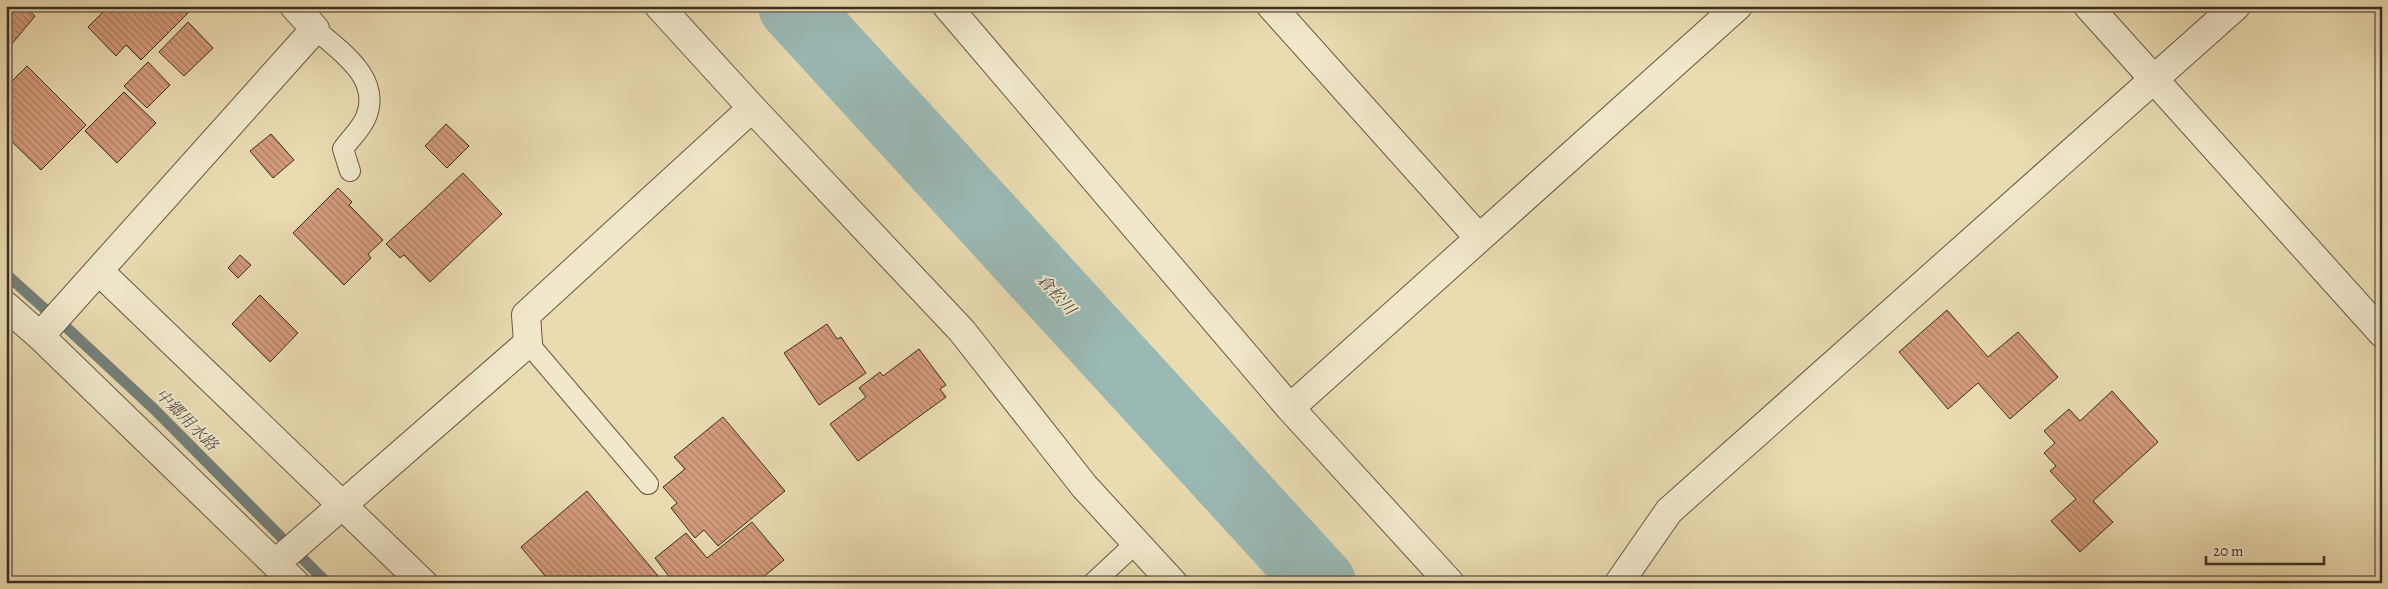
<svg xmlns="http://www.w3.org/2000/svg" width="2388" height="589" viewBox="0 0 2388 589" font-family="Alegreya,'Noto Serif JP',serif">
<defs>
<pattern id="building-back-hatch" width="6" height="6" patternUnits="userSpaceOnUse" patternTransform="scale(1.25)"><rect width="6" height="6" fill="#d49b7b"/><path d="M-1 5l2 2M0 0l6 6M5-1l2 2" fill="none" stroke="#ad7f65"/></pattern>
</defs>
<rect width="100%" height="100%" fill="#eadbb1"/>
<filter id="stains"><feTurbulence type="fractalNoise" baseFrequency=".004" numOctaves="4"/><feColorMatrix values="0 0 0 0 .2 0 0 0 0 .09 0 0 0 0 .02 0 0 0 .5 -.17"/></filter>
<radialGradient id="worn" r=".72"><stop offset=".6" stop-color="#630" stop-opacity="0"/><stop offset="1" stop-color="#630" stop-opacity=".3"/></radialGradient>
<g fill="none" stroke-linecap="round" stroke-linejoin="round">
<path stroke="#74817b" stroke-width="11" d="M 6,274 L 47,311
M 67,328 L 154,409 L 281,537
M 302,558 L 327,583"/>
<path stroke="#9ab9b5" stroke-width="70" d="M 793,6 L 1321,583"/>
</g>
<path fill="url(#building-back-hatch)" stroke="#3b2d24" d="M 6,6 L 23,6 L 35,16 L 6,51 Z
M 109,6 L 195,6 L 141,60 L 126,45 L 116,56 L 88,27 Z
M 188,22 L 213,48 L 184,76 L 159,52 Z
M 148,62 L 170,85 L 147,108 L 124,86 Z
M 27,66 L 86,125 L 41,170 L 6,136 L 6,87 Z
M 124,92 L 156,123 L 117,163 L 85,131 Z
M 446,124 L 469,146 L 447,168 L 425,146 Z
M 271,134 L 294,160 L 273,178 L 250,151 Z
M 463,173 L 502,214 L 430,282 L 404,255 L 400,258 L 386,244 Z
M 338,188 L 352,202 L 349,205 L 383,240 L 368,254 L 371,258 L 344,285 L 293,233 Z
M 240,255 L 251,265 L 238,278 L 228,268 Z
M 260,295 L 298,333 L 270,362 L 232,324 Z
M 1947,310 L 1988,357 L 2018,332 L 2058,377 L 2010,419 L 1978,383 L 1948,409 L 1899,352 Z
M 827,324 L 837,339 L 841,337 L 866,373 L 819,405 L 784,353 Z
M 919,349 L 946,385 L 940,389 L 946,397 L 858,461 L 830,424 L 866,397 L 859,388 L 880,372 L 883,376 Z
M 2112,391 L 2158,442 L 2093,501 L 2113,522 L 2080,552 L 2051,521 L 2076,499 L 2050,471 L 2056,466 L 2044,453 L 2055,443 L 2044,431 L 2069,409 L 2080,421 Z
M 723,417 L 785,491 L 718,546 L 704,530 L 695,538 L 671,508 L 677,503 L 663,487 L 685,469 L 674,457 Z
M 587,491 L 664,583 L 597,583 L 591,576 L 583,583 L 551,583 L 521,547 Z
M 752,522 L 784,560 L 756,583 L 674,583 L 655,558 L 686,533 L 707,558 Z"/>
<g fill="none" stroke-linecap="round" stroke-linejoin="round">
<defs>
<path id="service" d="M 315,29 C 340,51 382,78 366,117 C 362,128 350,139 343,149 L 350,171
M 528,343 L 648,484
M 1093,583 L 1136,543"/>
<path id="minor" d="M 659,6 L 752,108 L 962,331 L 1084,486 L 1173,583
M 947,6 L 1290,408 L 1450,583
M 1271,6 L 1479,238
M 2088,6 L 2382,333
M 99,271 L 423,583
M 6,306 L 40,336 L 295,583
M 40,336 L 315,29 L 294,6
M 1290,408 L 1738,6
M 276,563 L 528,343 L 526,315 L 752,108
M 1619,583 L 1669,511 L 2236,6"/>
</defs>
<use href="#service" stroke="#675847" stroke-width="22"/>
<use href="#minor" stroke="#675847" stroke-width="30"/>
<use href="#service" stroke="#f1e8cc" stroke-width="20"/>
<use href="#minor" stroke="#f1e8cc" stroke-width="28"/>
</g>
<g text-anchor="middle" stroke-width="4" stroke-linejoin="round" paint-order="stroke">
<g font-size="16" font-style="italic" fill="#535048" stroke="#f1e8cc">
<text transform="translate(1057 294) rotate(48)" y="6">倉松川</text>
<text transform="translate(187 419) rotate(45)" y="6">中郷用水路</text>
</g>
</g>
<rect width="2388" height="589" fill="none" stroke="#eadbb1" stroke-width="25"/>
<rect x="8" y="8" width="2373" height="574" fill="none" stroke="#3b2d24" stroke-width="2.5"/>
<rect x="12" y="12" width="2363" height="564" fill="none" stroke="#3b2d24"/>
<path d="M2206 556v8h118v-8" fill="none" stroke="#3b2d24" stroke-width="2.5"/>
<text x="2213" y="556" font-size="15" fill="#3b2d24" stroke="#f1e8cc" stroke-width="4" paint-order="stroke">20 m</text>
<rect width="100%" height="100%" filter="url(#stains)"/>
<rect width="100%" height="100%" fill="url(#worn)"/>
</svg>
